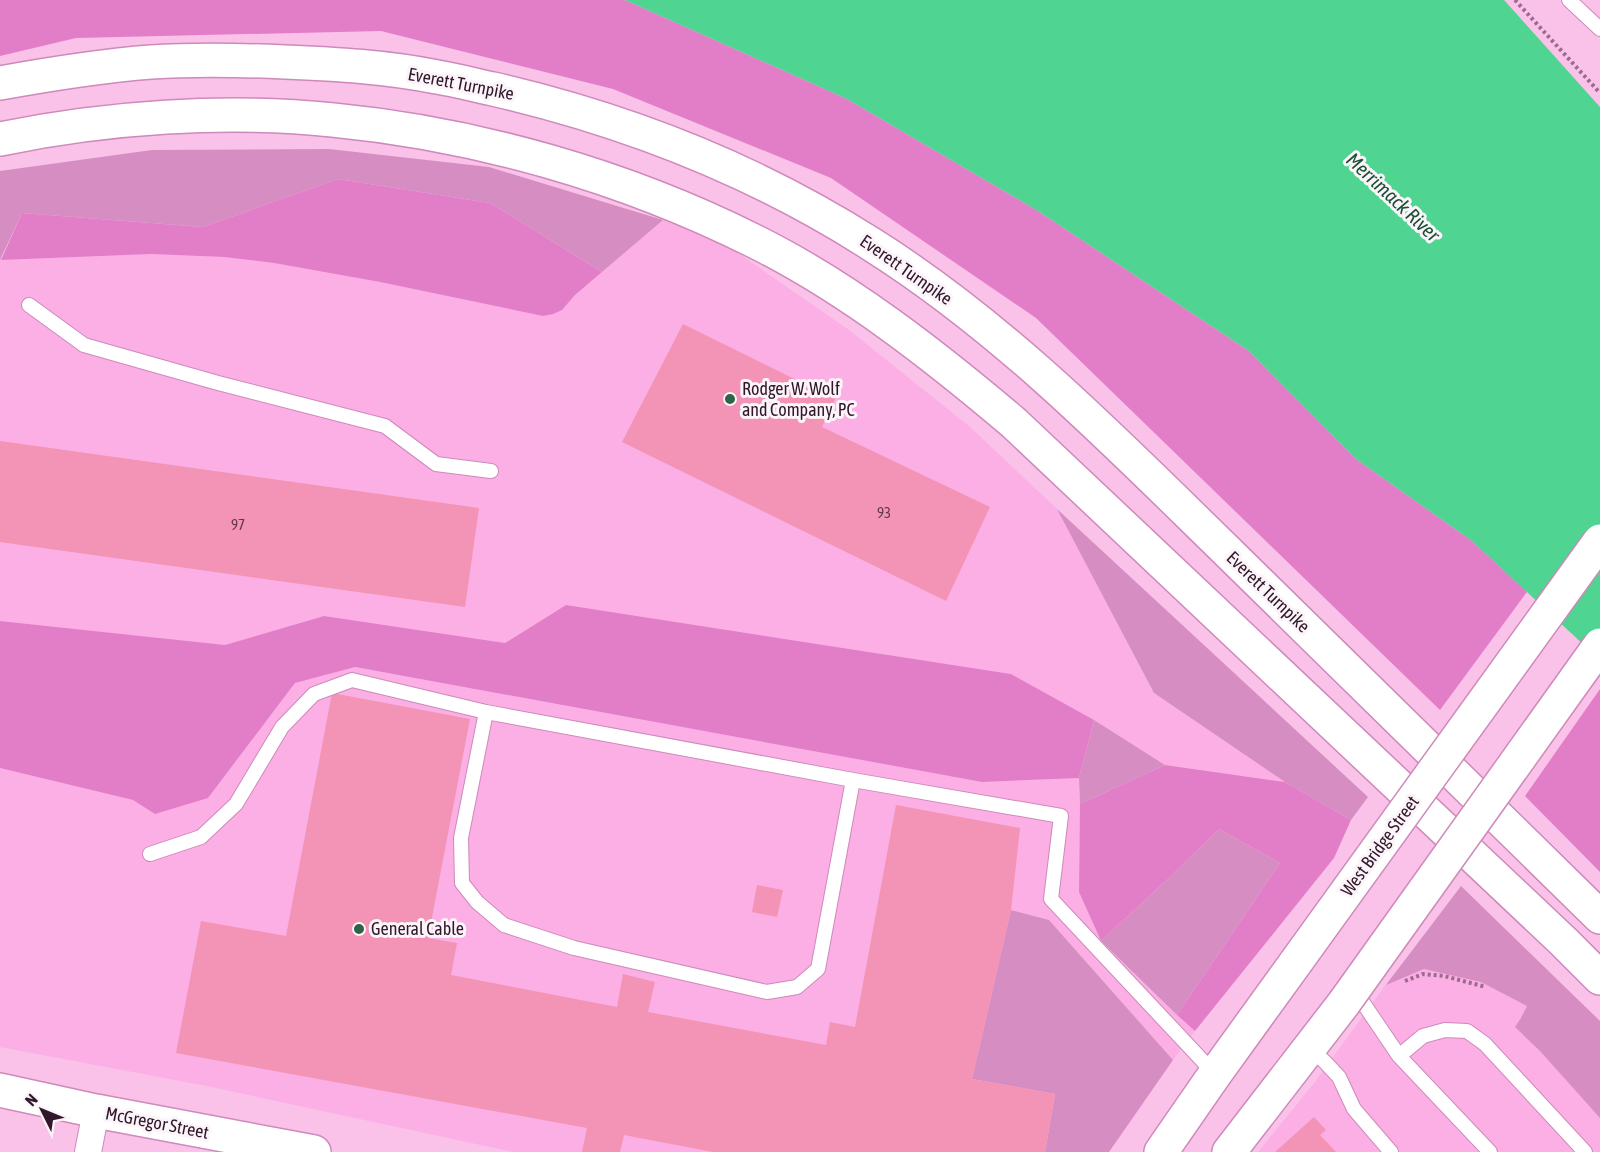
<svg xmlns="http://www.w3.org/2000/svg" width="1600" height="1152" viewBox="0 0 1600 1152" font-family="'Asap Condensed',sans-serif">
<rect width="100%" height="100%" fill="#fac1e9"/>
<path fill="#fbafe5" d="M 663,220 L 722,242 L 849,330 L 970,427 L 1057,509 L 1154,693 L 1285,782 L 1165,765 L 1094,720 L 1011,674 L 566,605 L 505,643 L 324,616 L 225,645 L 0,621 L 0,260 L 151,254 L 224,257 L 274,263 L 380,282 L 543,316 L 562,310 L 575,295 Z
M 354,667 L 982,782 L 1079,778 L 1080,804 L 1079,892 L 1101,941 L 1177,1015 L 1195,1031 L 1173,1060 L 1049,920 L 1012,910 L 972,1079 L 1055,1094 L 1045,1152 L 513,1152 L 207,1086 L 0,1047 L 0,768 L 133,800 L 144,806 L 208,798 L 295,683 Z
M 1439,917 L 1600,1054 L 1600,1152 L 1258,1152 L 1315,1082 L 1392,976 Z"/>
<path fill="#d68ec2" d="M 329,149 L 489,167 L 663,220 L 602,272 L 490,203 L 338,179 L 203,227 L 22,213 L 0,260 L 0,171 L 152,150 Z
M 1057,509 L 1368,797 L 1351,820 L 1285,782 L 1154,693 Z
M 1094,720 L 1165,765 L 1080,804 L 1079,778 Z
M 1219,829 L 1280,863 L 1177,1015 L 1101,941 L 1173,874 Z
M 1461,886 L 1600,1021 L 1600,1118 L 1540,1051 L 1515,1027 L 1521,1018 L 1527,1006 L 1481,982 L 1424,969 L 1386,985 Z
M 1011,910 L 1049,920 L 1173,1060 L 1109,1152 L 1045,1152 L 1055,1094 L 972,1079 Z"/>
<path fill="#e27ec8" d="M 0,0 L 625,0 L 847,99 L 1038,211 L 1249,351 L 1356,459 L 1472,541 L 1527,592 L 1440,710 L 1036,318 L 831,178 L 613,89 L 381,31 L 76,38 L 0,56 Z
M 338,179 L 490,203 L 602,272 L 575,295 L 562,310 L 553,314 L 543,316 L 380,282 L 274,263 L 224,257 L 151,254 L 1,260 L 22,213 L 203,227 Z
M 566,605 L 1011,674 L 1094,720 L 1079,778 L 982,782 L 355,667 L 295,683 L 208,798 L 155,814 L 133,800 L 0,768 L 0,621 L 225,645 L 324,616 L 505,643 Z
M 1600,689 L 1600,872 L 1525,796 Z
M 1165,765 L 1285,782 L 1351,820 L 1334,858 L 1195,1031 L 1177,1015 L 1280,863 L 1219,829 L 1173,874 L 1101,941 L 1079,892 L 1080,804 Z"/>
<path fill="#4fd491" d="M 625,0 L 1504,0 L 1600,107 L 1600,660 L 1472,541 L 1356,459 L 1249,351 L 1038,211 L 847,99 Z"/>
<path fill="#f393b5" d="M 683,324 L 835,399 L 822,427 L 990,507 L 946,601 L 622,442 Z
M 0,441 L 479,508 L 465,607 L 0,542 Z
M 332,693 L 470,719 L 428,938 L 457,943 L 451,975 L 617,1007 L 623,974 L 655,982 L 648,1012 L 826,1045 L 830,1022 L 855,1027 L 896,805 L 1020,828 L 1011,910 L 972,1079 L 1055,1094 L 1045,1152 L 713,1152 L 624,1135 L 620,1152 L 582,1152 L 587,1128 L 176,1053 L 201,921 L 286,936 Z
M 757,885 L 783,890 L 777,917 L 752,912 Z
M 1314,1117 L 1326,1130 L 1320,1135 L 1336,1152 L 1275,1152 Z"/>
<g fill="none" stroke-linecap="round" stroke-linejoin="round">
<defs>
<path id="service" d="M 1569,0 L 1600,29
M 29,305 L 84,345 L 218,383 L 385,426 L 436,464 L 491,471
M 486,712 L 461,838 L 462,883 L 477,902 L 504,925 L 574,948 L 767,992 L 797,987 L 818,969 L 853,780
M 150,854 L 201,837 L 236,804 L 282,727 L 314,694 L 352,680 L 486,712 L 853,780 L 1061,816 L 1051,899 L 1215,1074
M 1355,991 L 1399,1056 L 1490,1152
M 1310,1049 L 1324,1061 L 1339,1077 L 1354,1109 L 1391,1152
M 1399,1056 L 1423,1036 L 1445,1030 L 1467,1031 L 1485,1044 L 1585,1152"/>
<path id="minor" d="M 88,1152 L 96,1111"/>
<path id="secondary" d="M 0,1090 L 96,1111 L 314,1152
M 1161,1152 L 1215,1074 L 1296,962
M 1229,1152 L 1344,1003"/>
<path id="motorway" d="M 0,83 C 50,74 100,66 151,62 C 195,59 241,60 285,62 C 336,64 387,67 437,77 C 456,80 474,85 493,89 C 627,120 755,170 871,244 C 1006,329 1118,445 1232,556 C 1354,676 1477,796 1600,917
M 0,139 C 107,117 225,109 333,120 C 477,134 624,176 754,241 C 847,287 935,356 1014,423 L 1564,942 L 1600,978"/>
</defs>
<use href="#service" stroke="#cd8aba" stroke-width="16"/>
<use href="#minor" stroke="#cd8aba" stroke-width="28"/>
<use href="#secondary" stroke="#cd8aba" stroke-width="36"/>
<use href="#motorway" stroke="#cd8aba" stroke-width="36"/>
<path stroke="#976d8b" stroke-width="4" stroke-dasharray="3 3" stroke-linecap="butt" d="M 1515,0 L 1600,93
M 1405,981 L 1423,974 L 1444,976 L 1486,987"/>
<use href="#service" stroke="#fff" stroke-width="14"/>
<use href="#minor" stroke="#fff" stroke-width="26"/>
<use href="#secondary" stroke="#fff" stroke-width="33"/>
<use href="#motorway" stroke="#fff" stroke-width="33"/>
<defs>
<path id="secondary-bridge" d="M 1296,962 L 1600,541
M 1344,1003 L 1600,645"/>
</defs>
<use href="#secondary-bridge" stroke="#cd8aba" stroke-width="36" stroke-linecap="butt"/>
<use href="#secondary-bridge" stroke="#fff" stroke-width="33"/>
</g>
<g fill="#2f6246" stroke="#fbf4f9" stroke-width="2">
<circle cx="730" cy="399" r="6"/>
<circle cx="359" cy="929" r="6"/>
</g>
<g text-anchor="middle" stroke-width="6" stroke-linejoin="round" paint-order="stroke">
<g font-size="15" fill="#62364d">
<text x="884" y="518">93</text>
<text x="238" y="530">97</text>
</g>
<g font-size="18" fill="#31172a" stroke="#fbf4f9">
<text transform="translate(461 84) rotate(11)" y="6">Everett Turnpike</text>
<text transform="translate(906 270) rotate(35)" y="6">Everett Turnpike</text>
<text transform="translate(1268 592) rotate(44)" y="6">Everett Turnpike</text>
<text transform="translate(1380 846) rotate(-54)" y="6">West Bridge Street</text>
<text transform="translate(157 1123) rotate(11)" y="6">McGregor Street</text>
</g>
<g font-size="18" fill="#31172a" stroke="#fbf4f9" text-anchor="start">
<text x="742" y="395">Rodger W. Wolf<tspan x="742" dy="21">and Company, PC</tspan></text>
<text x="371" y="935">General Cable</text>
</g>
<g font-size="20" font-style="italic" fill="#1b5035" stroke="#fbf4f9">
<text transform="translate(1393 197) rotate(43)" y="7">Merrimack River</text>
</g>
</g>
<g transform="translate(42 1110) rotate(313)" stroke="#fbf4f9" stroke-width="4.5" paint-order="stroke">
<path d="M0-4.5L10 22L0 15L-10 22Z" fill="#31172a"/>
<text y="-9" font-size="16" font-weight="bold" text-anchor="middle" fill="#31172a">N</text>
</g>
</svg>
